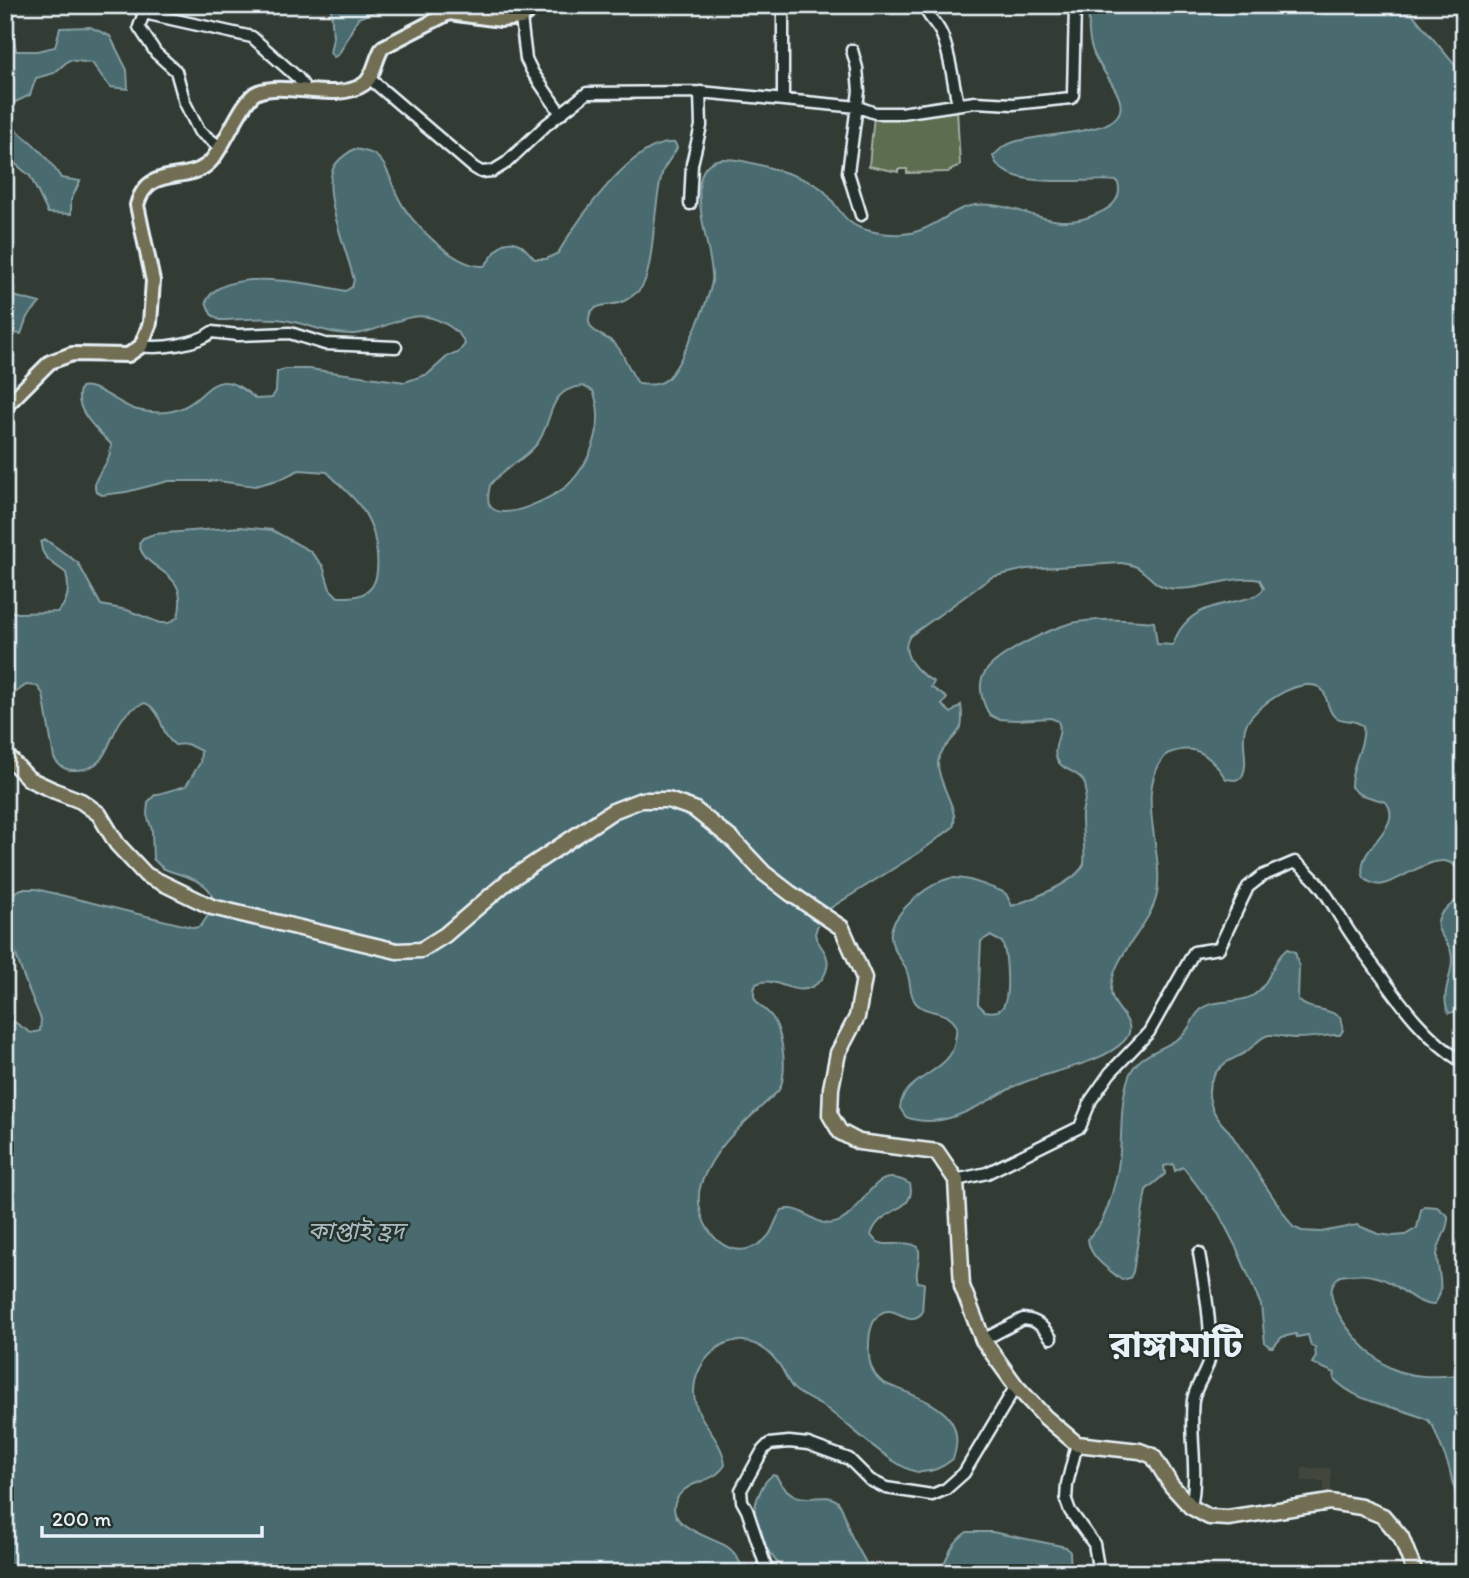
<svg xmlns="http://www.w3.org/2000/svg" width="1469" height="1578" viewBox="0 0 1469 1578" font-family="Itim,'Noto Sans Bengali',sans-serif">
<rect width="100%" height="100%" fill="#333c34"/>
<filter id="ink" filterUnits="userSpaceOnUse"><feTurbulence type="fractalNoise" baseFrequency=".0143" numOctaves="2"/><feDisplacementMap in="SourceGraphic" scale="14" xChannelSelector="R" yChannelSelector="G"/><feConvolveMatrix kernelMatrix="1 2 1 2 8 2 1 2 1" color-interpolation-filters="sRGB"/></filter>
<g filter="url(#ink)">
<path fill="#43463d" d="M 1302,1468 L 1331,1468 L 1331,1494 L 1324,1494 L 1324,1481 L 1302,1481 Z"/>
<path fill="#5d6d4f" stroke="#a2afa4" stroke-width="2" d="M 957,109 L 960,165 L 948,172 L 907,173 L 907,169 L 898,169 L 898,172 L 869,166 L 874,116 Z"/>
<path fill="#486a6e" stroke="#88a0a5" stroke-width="2" fill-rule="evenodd" d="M 331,5 L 392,5 L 358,18 L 339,54 L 334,57 L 330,53 L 333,38 Z
M 1089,5 L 1405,5 L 1464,76 L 1464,881 C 1450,837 1407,879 1384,884 C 1377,886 1370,883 1364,878 C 1352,848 1406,829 1386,802 L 1359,794 L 1351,787 C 1350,766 1366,744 1363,726 C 1354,718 1343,723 1334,716 C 1326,709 1328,692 1319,687 C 1298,677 1255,706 1246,725 C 1239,742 1251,763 1241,778 L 1235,780 L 1226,779 C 1210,755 1196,742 1167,754 C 1132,791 1165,849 1157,894 C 1150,928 1112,954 1111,990 C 1110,1009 1142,1022 1124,1041 C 1100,1066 1043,1071 1011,1088 C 980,1105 943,1131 906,1117 L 900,1108 C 902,1081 937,1075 950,1055 C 956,1047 955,1036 957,1027 C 947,1007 927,1016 916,1003 C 909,995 911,982 907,972 C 903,959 889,948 891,932 C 893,912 934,878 954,878 C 970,878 986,886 1001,891 L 1006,894 L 1012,906 C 1032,899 1076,883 1084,864 C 1086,847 1081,831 1082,814 C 1083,804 1089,792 1084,782 C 1078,770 1060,771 1056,757 C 1052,744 1064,734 1058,721 L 1051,718 L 1016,720 L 998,719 L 990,715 C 983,705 977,686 984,674 C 994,655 1056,625 1078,622 C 1102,618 1129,620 1154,622 L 1157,644 L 1173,645 C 1190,591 1252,610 1264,588 L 1260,580 C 1229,574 1199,593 1168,588 C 1154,585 1151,577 1141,570 C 1136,565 1128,564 1121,563 L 1026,569 L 992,577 L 910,636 C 898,654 918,673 934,682 L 931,687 L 947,698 L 942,705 L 951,713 L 961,705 C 962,713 963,720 961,727 C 955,740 938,749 938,764 C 938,785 960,810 953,827 L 920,852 L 829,909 L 817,927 L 815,934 C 817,944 825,949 827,958 C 829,966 826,973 822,979 C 798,1005 778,973 756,984 C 747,1004 767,1006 774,1020 C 783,1037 788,1073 779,1090 C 749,1120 716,1142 701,1184 C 690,1216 722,1267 759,1244 C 775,1234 772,1223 782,1210 C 806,1203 817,1234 842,1220 C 867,1206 873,1162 910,1184 C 917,1213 880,1206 871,1235 C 882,1253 902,1237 918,1247 C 923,1259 913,1270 918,1282 L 924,1283 L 922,1313 C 908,1329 893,1301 879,1315 C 871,1322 869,1335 869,1345 C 868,1357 870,1371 880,1380 C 884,1384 893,1387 899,1389 C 932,1403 968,1415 953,1459 C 943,1467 932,1473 919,1472 C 895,1470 849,1424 827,1409 C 817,1402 805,1398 795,1390 C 787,1383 785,1371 778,1363 C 763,1342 735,1332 714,1351 C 702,1361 694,1376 694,1392 C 694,1420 723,1438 725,1465 C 713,1484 692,1479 680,1494 C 656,1524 711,1537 726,1546 C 736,1552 741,1563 744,1573 L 5,1573 L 5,1006 L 13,1021 L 31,1033 L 40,1031 L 41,1019 C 27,985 1,931 11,895 L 21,889 L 36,889 L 195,928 L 201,926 C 204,921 211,913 212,907 C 218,880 182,877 165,869 C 160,867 157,862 153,859 L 152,830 L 147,815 L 148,802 L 155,795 L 186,786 L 200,763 L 201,751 L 187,744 L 175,745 C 159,734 164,711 145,703 C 136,706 128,711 122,719 C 107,740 108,769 77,770 C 65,771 59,766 54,758 L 43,694 L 37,686 L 26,685 L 5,700 L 5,610 L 18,613 L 58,612 C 69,601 70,588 66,573 C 55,564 40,558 41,542 L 46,540 L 78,563 L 101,605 L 127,610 L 160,623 L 169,623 L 178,617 C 191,567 143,574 139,543 L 143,538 L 154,534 L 241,527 L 272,530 L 310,551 L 323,566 L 330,589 L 338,597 C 349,597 360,598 369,590 C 384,577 376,533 367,517 C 359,501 340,485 327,472 L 299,470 L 281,479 L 255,486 L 218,481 L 169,481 L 126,492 L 102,495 L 96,492 C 90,475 112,467 111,444 C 98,431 71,408 81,387 C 95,383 119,404 134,409 C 143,412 158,413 167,412 C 211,407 207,356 256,399 L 272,398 L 276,391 L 277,372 L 285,369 L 309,369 L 405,382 L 428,374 L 448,356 L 458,353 L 465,344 C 461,332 445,322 432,318 C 406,310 380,333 354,334 C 330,335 308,324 285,320 C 266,316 239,320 219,320 L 211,314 L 206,302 C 222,265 314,284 345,291 L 352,287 L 354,280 C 348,254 324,197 332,172 C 335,161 345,155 354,149 C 366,151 374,152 382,162 C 390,172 392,186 398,197 C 409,222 456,268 484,266 C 494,257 502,234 519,244 C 525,247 530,255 535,259 L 546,259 L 558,253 C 577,221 634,138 675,143 L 677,148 C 673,156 666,163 663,171 C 653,198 655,270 641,288 C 637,293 626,301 619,303 C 608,306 591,303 589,318 C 587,332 606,336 614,343 C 624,351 628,371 639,384 C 650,385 661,386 669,377 C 682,362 709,301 712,281 C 716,256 674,160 724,159 C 745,159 810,177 824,191 C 841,209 843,225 870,231 C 884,234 904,236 918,231 C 938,225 954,208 975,205 C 1015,200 1049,232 1089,217 C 1097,214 1106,211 1112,205 C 1119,198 1121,189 1117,181 C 1090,177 1003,193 993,156 L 1004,146 L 1014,142 C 1040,135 1068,135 1094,128 C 1148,116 1105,80 1094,54 C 1087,38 1089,22 1089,5 ZM 583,386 L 593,391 C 606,422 592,462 568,485 C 556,496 503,524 490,506 C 486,500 489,491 490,485 C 502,469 523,461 536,445 C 555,422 544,390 583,386 ZM 990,936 L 1002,942 C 1007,953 1011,1001 1001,1009 C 996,1013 990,1012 985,1011 L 978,1004 L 981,941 Z
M 10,10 L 16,51 L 37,51 L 55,47 L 60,28 L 90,27 L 110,36 L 127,70 L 128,89 L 110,87 L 92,63 L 69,60 L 54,73 L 36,78 L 30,95 L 5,107 L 5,11 Z
M 5,123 C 29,138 46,154 61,178 L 80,181 L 71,200 L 71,214 L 48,213 L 30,176 L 5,155 Z
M 5,296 L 17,297 L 40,303 L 27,317 L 21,334 L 13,333 L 5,338 Z
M 1464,893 L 1464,1010 L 1449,1013 C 1438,994 1456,972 1451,952 C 1449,941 1435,933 1438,921 C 1440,909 1457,903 1464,893 Z
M 1287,949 L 1295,952 L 1299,966 L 1298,1000 C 1311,1012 1324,1006 1340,1017 L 1343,1030 L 1340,1035 L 1334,1035 C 1322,1036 1309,1038 1296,1038 C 1287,1038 1278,1034 1269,1035 C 1259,1037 1255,1046 1247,1051 C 1240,1057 1231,1058 1223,1065 C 1199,1085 1209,1113 1229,1131 L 1293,1227 L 1302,1231 L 1321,1232 L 1357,1225 L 1378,1234 L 1393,1236 L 1405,1235 L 1417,1228 L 1421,1210 L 1424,1206 L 1437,1207 L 1448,1216 C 1449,1231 1438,1240 1437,1255 C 1437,1271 1447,1292 1433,1305 C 1416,1304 1403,1289 1389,1282 C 1375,1274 1355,1273 1340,1276 C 1309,1296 1371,1360 1393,1369 C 1415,1379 1440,1376 1464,1375 L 1464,1524 L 1448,1464 L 1433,1426 L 1428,1420 C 1395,1404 1361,1406 1334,1379 L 1335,1373 L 1312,1363 L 1316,1357 L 1315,1347 L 1311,1346 L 1308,1335 L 1297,1337 L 1296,1334 L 1282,1337 L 1273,1347 L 1270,1347 L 1265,1343 L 1261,1305 L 1237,1249 L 1219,1214 L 1183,1167 L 1175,1171 L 1173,1164 L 1164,1166 L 1165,1174 L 1146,1190 L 1133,1272 L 1130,1278 L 1122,1280 C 1108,1269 1089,1257 1088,1239 C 1091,1233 1095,1232 1098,1227 C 1108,1213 1117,1178 1119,1161 C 1123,1133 1119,1103 1129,1076 C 1138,1052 1166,1050 1183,1035 C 1192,1026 1194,1012 1206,1006 C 1221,999 1238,1004 1252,996 C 1271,985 1271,961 1287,949 Z
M 773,1475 L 776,1476 C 798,1515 821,1487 838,1502 C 845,1510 846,1524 850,1533 C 856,1547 865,1559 871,1573 L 785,1571 C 765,1550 745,1523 760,1492 C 763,1485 766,1479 773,1475 Z
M 967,1532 L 992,1532 L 1066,1547 L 1070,1552 L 1071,1573 L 940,1573 C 947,1557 952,1542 967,1532 Z"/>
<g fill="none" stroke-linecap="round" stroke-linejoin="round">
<defs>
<path id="minor" d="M 135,5 L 144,13 L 139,27 L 156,53 L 176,71 L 185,103 L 199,131 L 220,147
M 924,5 C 927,17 936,22 941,33 C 950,52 953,83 958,104
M 144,13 L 252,37 L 298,78 L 307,91
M 521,18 L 526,59 L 533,73 L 561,114
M 852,50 L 857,68 L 859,91 L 848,172 L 861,215
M 369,78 L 473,167 L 481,172 L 493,171 L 506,163 L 546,125 L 587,93 L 700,92 L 858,107 L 875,113 L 901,113 L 975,102 L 1013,104 L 1071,98 L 1073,95 L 1075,5
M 783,99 L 783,5
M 690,204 L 692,164 L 701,126 L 700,92
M 141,346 C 161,349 197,344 212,332 L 238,335 L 290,333 L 325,344 L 396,347
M 956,1180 L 987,1173 L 1080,1127 L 1091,1100 L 1110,1073 L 1149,1032 L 1194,952 L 1219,948 L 1248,887 L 1262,876 L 1295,862 C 1319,880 1327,895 1342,920 C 1352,937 1364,953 1376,969 C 1401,1004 1427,1040 1464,1063
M 983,1340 L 1023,1319 C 1038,1320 1043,1327 1051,1338
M 1077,1444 L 1067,1484 L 1066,1500 L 1070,1511 L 1094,1544 L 1099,1573
M 1191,1507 C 1199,1469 1189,1436 1193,1400 C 1195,1386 1206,1374 1209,1360 C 1213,1331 1204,1282 1199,1253
M 768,1573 L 747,1510 L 742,1501 L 741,1490 L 763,1450 L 769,1444 L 789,1442 L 808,1444 L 849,1459 L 870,1480 L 886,1488 L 932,1495 L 946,1489 L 964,1473 L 1016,1386"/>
<path id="major" d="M 5,407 L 50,362 L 72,354 L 128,355 L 141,346 L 150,323 L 153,281 L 137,205 C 148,163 188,185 210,162 C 225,147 242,98 258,92 C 286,81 337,103 364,84 C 375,76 375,58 383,47 L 449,13 L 501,20 L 521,18 L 538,5"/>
<path id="highway" d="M 5,754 L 29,779 L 55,791 L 81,801 L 99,814 L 117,844 L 146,875 L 212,907 L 397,951 L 421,950 L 445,935 L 508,881 L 613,811 L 641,800 L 668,800 L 694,809 L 734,841 L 764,873 L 790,893 L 842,928 L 864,978 L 857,1017 L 838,1053 L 831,1088 L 830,1115 L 840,1132 L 859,1142 L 937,1152 L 956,1180 L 962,1286 L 983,1340 L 1016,1386 L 1045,1417 L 1077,1444 L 1140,1451 L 1153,1456 L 1171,1485 L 1191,1507 L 1209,1517 L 1228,1518 L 1330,1502 L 1361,1507 L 1383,1516 L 1401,1537 L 1415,1573"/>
</defs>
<use href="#minor" stroke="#e8f1f8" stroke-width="15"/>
<use href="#major" stroke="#e8f1f8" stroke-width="18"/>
<use href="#highway" stroke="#e8f1f8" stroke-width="19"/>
<use href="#minor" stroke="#26332d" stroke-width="10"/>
<use href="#major" stroke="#726e52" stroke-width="12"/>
<use href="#highway" stroke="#726e52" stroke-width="14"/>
</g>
</g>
<g text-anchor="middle" stroke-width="5" stroke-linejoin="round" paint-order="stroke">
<g font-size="24" font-style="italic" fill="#a8bbc1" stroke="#26332d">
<text x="356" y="1239">কাপ্তাই হ্রদ</text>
</g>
<g font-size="37" font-weight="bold" fill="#e8f1f8" stroke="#26332d">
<text x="1176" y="1357">রাঙ্গামাটি</text>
</g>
</g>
<rect width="1469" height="1578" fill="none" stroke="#26332d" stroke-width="28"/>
<rect x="14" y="14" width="1441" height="1550" fill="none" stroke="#e8f1f8" stroke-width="2.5" filter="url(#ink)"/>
<path d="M42 1526v10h220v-10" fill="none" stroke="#e8f1f8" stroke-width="3.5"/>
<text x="52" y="1526" font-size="21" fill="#e8f1f8" stroke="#26332d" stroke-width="5" paint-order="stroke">200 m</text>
</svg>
